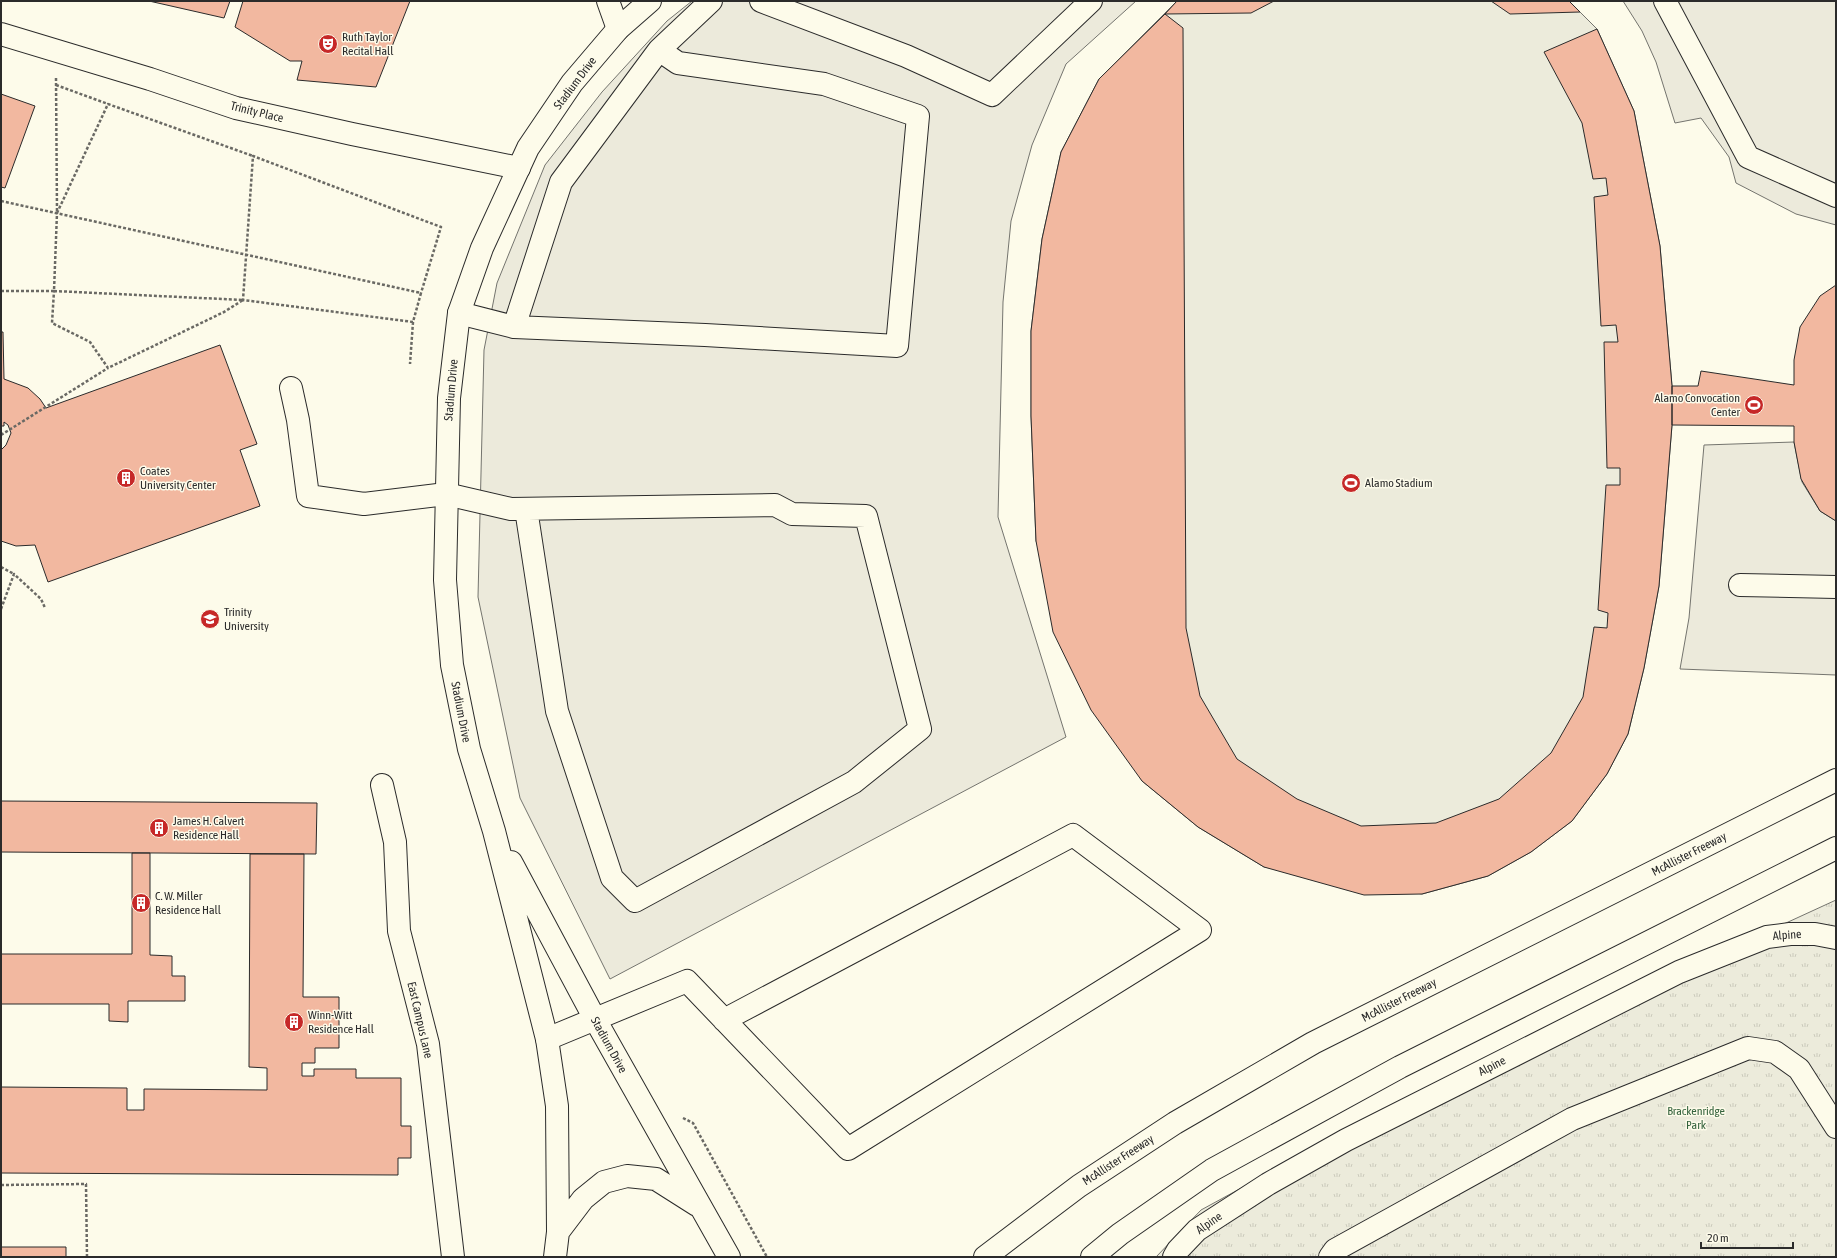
<svg xmlns="http://www.w3.org/2000/svg" width="1837" height="1258" viewBox="0 0 1837 1258" font-family="'Asap Condensed',sans-serif">
<defs>
<pattern id="grass-tufts" width="24" height="20" patternUnits="userSpaceOnUse"><rect width="24" height="20" fill="#ecebdb"/><path d="M3 7l-1-3M5 7V3M7 7l1-3M15 17l-1-3M17 17v-4M19 17l1-3" fill="none" stroke="#cbcabc"/></pattern>
</defs>
<rect width="100%" height="100%" fill="#fdfbea"/>
<path fill="url(#grass-tufts)" stroke="#74746e" d="M 1836,900 L 1836,1257 L 1156,1257 L 1201,1210 L 1412,1095 Z"/>
<path fill="#ecebdb" stroke="#74746e" d="M 1177,1 L 1569,1 L 1597,29 L 1634,111 L 1660,246 L 1672,386 L 1672,425 L 1659,586 L 1644,668 L 1628,734 L 1607,774 L 1572,821 L 1531,852 L 1488,876 L 1422,894 L 1264,867 L 1198,827 L 1142,781 L 1036,541 L 1031,416 L 1031,331 L 1042,239 L 1061,152 L 1099,79 Z"/>
<path fill="#eceadb" stroke="#74746e" d="M 692,1 L 1136,1 L 1066,64 L 1032,145 L 1011,221 L 1003,302 L 998,517 L 1066,737 L 610,979 L 520,798 L 478,597 L 484,350 L 497,283 L 545,165 L 602,92 L 667,21 Z
M 1623,1 L 1836,1 L 1836,225 L 1796,214 L 1736,183 L 1729,157 L 1701,118 L 1675,123 L 1656,62 L 1642,31 Z
M 1794,442 L 1802,482 L 1820,511 L 1836,521 L 1836,675 L 1680,669 L 1689,618 L 1704,445 Z"/>
<path fill="#f2b8a0" stroke="#2b2b2b" d="M 149,1 L 230,1 L 224,18 Z
M 243,1 L 410,1 L 376,87 L 297,80 L 302,61 L 290,61 L 235,27 Z
M 1177,1 L 1274,1 L 1251,13 L 1165,14 Z
M 1491,1 L 1569,1 L 1580,12 L 1510,14 Z
M 1165,14 L 1183,28 L 1186,628 L 1200,696 L 1237,759 L 1297,799 L 1361,826 L 1436,823 L 1499,799 L 1551,753 L 1583,697 L 1594,627 L 1607,628 L 1608,613 L 1598,610 L 1606,485 L 1620,485 L 1620,468 L 1607,468 L 1604,342 L 1618,342 L 1616,325 L 1601,326 L 1594,197 L 1608,195 L 1606,178 L 1593,179 L 1582,123 L 1544,52 L 1597,29 L 1634,111 L 1660,246 L 1672,386 L 1672,425 L 1659,586 L 1644,668 L 1628,734 L 1607,774 L 1572,821 L 1531,852 L 1488,876 L 1422,894 L 1364,895 L 1264,867 L 1198,827 L 1142,781 L 1091,710 L 1053,632 L 1036,541 L 1031,416 L 1031,331 L 1042,239 L 1061,152 L 1099,79 Z
M 1,94 L 35,106 L 5,188 L 1,187 Z
M 1836,285 L 1836,521 L 1820,511 L 1801,479 L 1794,442 L 1794,426 L 1672,425 L 1672,386 L 1698,386 L 1701,371 L 1794,385 L 1794,360 L 1800,327 L 1820,296 Z
M 1,332 L 3,332 L 4,379 L 28,388 L 40,399 L 46,408 L 220,345 L 257,444 L 240,450 L 260,506 L 48,582 L 35,545 L 16,546 L 1,541 L 1,446 L 2,449 L 6,445 L 11,433 L 8,425 L 4,422 L 4,426 L 1,426 Z
M 1,801 L 317,803 L 316,854 L 1,852 Z
M 132,853 L 150,853 L 150,955 L 172,956 L 172,976 L 185,976 L 185,1001 L 128,1001 L 128,1022 L 109,1021 L 109,1004 L 1,1004 L 1,954 L 132,954 Z
M 250,854 L 304,854 L 303,997 L 339,997 L 339,1048 L 315,1048 L 315,1063 L 302,1063 L 302,1076 L 314,1076 L 314,1069 L 356,1069 L 356,1078 L 401,1078 L 401,1126 L 411,1126 L 411,1158 L 398,1158 L 398,1175 L 1,1173 L 1,1087 L 127,1088 L 127,1110 L 144,1110 L 144,1089 L 267,1090 L 267,1068 L 249,1067 Z
M 1,1247 L 66,1247 L 66,1257 L 1,1257 Z"/>
<g fill="none" stroke-linecap="round" stroke-linejoin="round">
<defs>
<path id="minor" d="M 608,1 L 618,29
M 761,1 L 906,56 L 992,95 L 1091,1
M 1665,1 L 1748,157 L 1836,196
M 1,34 L 150,79 L 236,108 L 352,134 L 519,168
M 659,50 L 711,1
M 459,313 L 514,327 L 561,182 L 659,50 L 678,63 L 824,84 L 918,116 L 897,346 L 705,335 L 514,327
M 291,388 L 298,420 L 308,496 L 364,504 L 446,494 L 511,509 L 775,505 L 792,514 L 866,516 L 920,729 L 854,782 L 635,901 L 612,878 L 557,711 L 526,509
M 1740,585 L 1836,587
M 382,785 L 395,842 L 399,931 L 428,1044 L 453,1257
M 547,1039 L 687,981 L 848,1149 L 1200,930 L 1073,835 L 724,1020
M 1174,1257 L 1178,1250 L 1197,1230 L 1268,1184 L 1346,1140 L 1679,972 L 1767,937 L 1790,934 L 1815,934 L 1836,938
M 1330,1257 L 1335,1250 L 1572,1119 L 1748,1048 L 1775,1052 L 1799,1069 L 1836,1127"/>
<path id="major" d="M 511,862 L 596,1021 L 729,1257
M 558,1232 L 583,1199 L 604,1182 L 627,1176 L 656,1179 L 697,1205
M 555,1257 L 558,1232 L 557,1106 L 547,1039 L 494,831 L 469,749 L 452,665 L 445,580 L 449,398 L 459,313 L 482,248 L 528,148 L 572,83 L 618,29 L 650,1"/>
<path id="highway" d="M 985,1257 L 1079,1186 L 1175,1123 L 1313,1043 L 1836,780
M 1092,1257 L 1120,1234 L 1212,1170 L 1400,1067 L 1836,848"/>
</defs>
<use href="#minor" stroke="#2b2b2b" stroke-width="24"/>
<use href="#major" stroke="#2b2b2b" stroke-width="24"/>
<use href="#highway" stroke="#2b2b2b" stroke-width="24"/>
<path stroke="#6a6964" stroke-width="2.5" stroke-dasharray="3 2" stroke-linecap="butt" d="M 56,78 L 57,213 L 108,104 L 253,156
M 56,85 L 108,104
M 1,201 L 421,293 L 413,322 L 410,364
M 1,291 L 54,291 L 57,213
M 54,291 L 243,300 L 224,312 L 108,368 L 90,342 L 52,323 Z
M 413,322 L 243,300 L 253,156 L 441,227 L 421,293
M 1,435 L 108,368
M 1,567 L 14,574
M 1,609 L 14,574 L 41,599 L 45,608
M 683,1118 L 693,1123 L 767,1257
M 1,1185 L 86,1184 L 87,1257"/>
<use href="#minor" stroke="#fdfbea" stroke-width="22"/>
<use href="#major" stroke="#fdfbea" stroke-width="22"/>
<use href="#highway" stroke="#fdfbea" stroke-width="22"/>
</g>
<defs>
<symbol id="theatre-disc" viewBox="-11 -11 22 22"><circle r="9.5" fill="#c62828" stroke="#fdfbea"/><path d="M-5-5.5Q0-4 5-5.5V0Q5 5 0 6Q-5 5-5 0ZM-3.3-2.5H-1v1.5H-3.3ZM1-2.5H3.3v1.5H1ZM-2.8 1Q0 5.5 2.8 1Z" fill="#fff"/></symbol>
<symbol id="stadium-disc" viewBox="-11 -11 22 22"><circle r="9.5" fill="#c62828" stroke="#fdfbea"/><path d="M0-5a6.5 5 0 1 0 0 10a6.5 5 0 1 0 0-10ZM-3.5-1.8h7v3.6h-7Z" fill="#fff"/></symbol>
<symbol id="building-disc" viewBox="-11 -11 22 22"><circle r="9.5" fill="#c62828" stroke="#fdfbea"/><path d="M-4-6H4V6H1V3H-1V6H-4ZM-2.5-4.3h1.7v1.8h-1.7ZM.8-4.3h1.7v1.8H.8ZM-2.5-1h1.7V.8h-1.7ZM.8-1h1.7V.8H.8Z" fill="#fff"/></symbol>
<symbol id="university-disc" viewBox="-11 -11 22 22"><circle r="9.5" fill="#c62828" stroke="#fdfbea"/><path d="M0-5L7-2L0 1L-7-2ZM-4 1L0 2.5L4 1V4Q0 6-4 4Z" fill="#fff"/></symbol>
</defs>
<g fill-rule="evenodd">
<use href="#theatre-disc" x="317" y="33" width="22" height="22"/>
<use href="#stadium-disc" x="1743" y="394" width="22" height="22"/>
<use href="#building-disc" x="115" y="467" width="22" height="22"/>
<use href="#stadium-disc" x="1340" y="472" width="22" height="22"/>
<use href="#university-disc" x="199" y="608" width="22" height="22"/>
<use href="#building-disc" x="148" y="817" width="22" height="22"/>
<use href="#building-disc" x="130" y="892" width="22" height="22"/>
<use href="#building-disc" x="283" y="1011" width="22" height="22"/>
</g>
<g text-anchor="middle" stroke-width="3" stroke-linejoin="round" paint-order="stroke">
<g font-size="12" fill="#2b2b2b" stroke="#fdfbea" text-anchor="start">
<text x="342" y="41">Ruth Taylor<tspan x="342" dy="14">Recital Hall</tspan></text>
<text x="1740" y="402" text-anchor="end">Alamo Convocation<tspan x="1740" dy="14">Center</tspan></text>
<text x="140" y="475">Coates<tspan x="140" dy="14">University Center</tspan></text>
<text x="1365" y="487">Alamo Stadium</text>
<text x="224" y="616">Trinity<tspan x="224" dy="14">University</tspan></text>
<text x="173" y="825">James H. Calvert<tspan x="173" dy="14">Residence Hall</tspan></text>
<text x="155" y="900">C. W. Miller<tspan x="155" dy="14">Residence Hall</tspan></text>
<text x="308" y="1019">Winn-Witt<tspan x="308" dy="14">Residence Hall</tspan></text>
</g>
<g font-size="12" fill="#2b2b2b" stroke="#fdfbea">
<text transform="translate(575 83) rotate(-53)" y="4">Stadium Drive</text>
<text transform="translate(257 112) rotate(14)" y="4">Trinity Place</text>
<text transform="translate(451 390) rotate(-85)" y="4">Stadium Drive</text>
<text transform="translate(461 712) rotate(79)" y="4">Stadium Drive</text>
<text transform="translate(1689 854) rotate(-27)" y="4">McAllister Freeway</text>
<text transform="translate(1787 935) rotate(-4)" y="4">Alpine</text>
<text transform="translate(1399 1000) rotate(-27)" y="4">McAllister Freeway</text>
<text transform="translate(420 1020) rotate(77)" y="4">East Campus Lane</text>
<text transform="translate(609 1045) rotate(61)" y="4">Stadium Drive</text>
<text transform="translate(1492 1066) rotate(-27)" y="4">Alpine</text>
<text transform="translate(1118 1160) rotate(-33)" y="4">McAllister Freeway</text>
<text transform="translate(1209 1223) rotate(-35)" y="4">Alpine</text>
</g>
<g font-size="12" fill="#34623c" stroke="#fdfbea">
<text x="1696" y="1115">Brackenridge<tspan x="1696" dy="14">Park</tspan></text>
</g>
</g>
<rect width="1837" height="1258" fill="none" stroke="#2b2b2b" stroke-width="4"/>
<path d="M1701 1242v6h92v-6" fill="none" stroke="#2b2b2b" stroke-width="2"/>
<text x="1707" y="1242" font-size="12" fill="#2b2b2b" stroke="#fdfbea" stroke-width="3" paint-order="stroke">20 m</text>
</svg>
